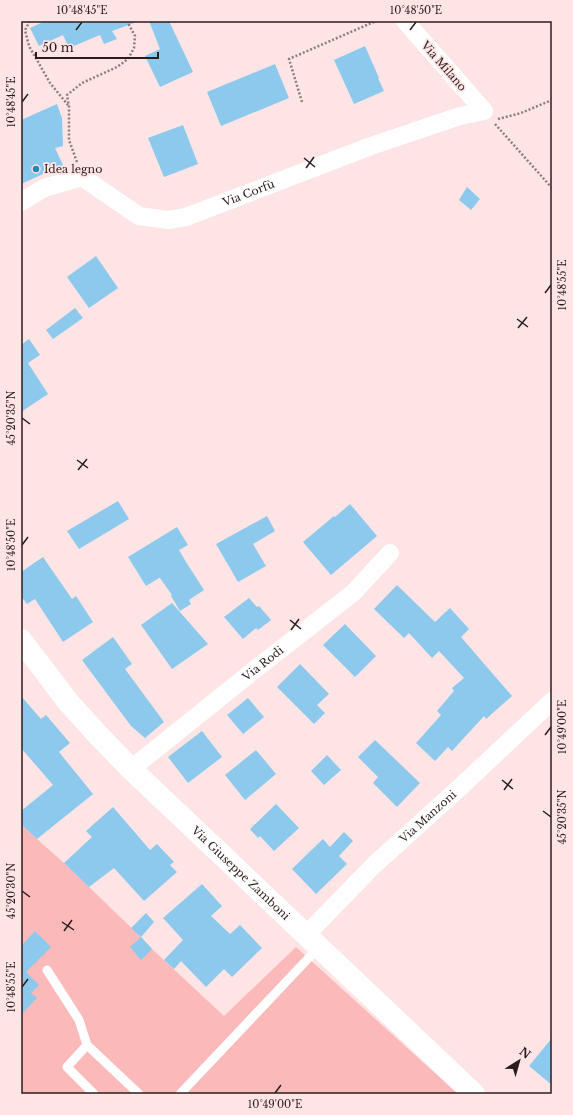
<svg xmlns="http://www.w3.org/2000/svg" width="573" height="1115" viewBox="0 0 573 1115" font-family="'Libre Baskerville',serif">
<rect width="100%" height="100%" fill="#fee4e4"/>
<path fill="#fcb9ba" d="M 21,824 L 37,839 L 64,863 L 141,937 L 152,949 L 224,1016 L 296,947 L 458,1094 L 21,1094 Z"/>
<path fill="#8cc9ed" d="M 45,21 L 134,21 L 134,23 L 112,31 L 117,39 L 104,44 L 100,35 L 69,48 L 63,35 L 39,46 L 30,28 Z
M 149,21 L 169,21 L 193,72 L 160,87 L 145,56 L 160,49 Z
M 365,46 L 379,78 L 378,78 L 384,91 L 354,104 L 334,60 Z
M 275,64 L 289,98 L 221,126 L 207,92 Z
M 57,104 L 62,118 L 63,146 L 55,148 L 63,165 L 21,184 L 21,120 Z
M 183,125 L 198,164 L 164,177 L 148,138 Z
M 467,187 L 480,199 L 471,210 L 459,200 Z
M 96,256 L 118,288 L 89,308 L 67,277 Z
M 75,308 L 83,318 L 53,339 L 46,330 Z
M 29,339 L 40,355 L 28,363 L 48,394 L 21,412 L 21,345 Z
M 118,501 L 129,519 L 79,549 L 67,531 Z
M 350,504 L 377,536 L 331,575 L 303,542 L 334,516 L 335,517 Z
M 267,516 L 275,531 L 253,544 L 266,566 L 238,582 L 216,544 Z
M 177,527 L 188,545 L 179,550 L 186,562 L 204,590 L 189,600 L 191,604 L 180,611 L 171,596 L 172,595 L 160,578 L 159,578 L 146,586 L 128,557 Z
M 43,557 L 72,599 L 76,596 L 93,622 L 63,642 L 35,599 L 27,604 L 21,596 L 21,572 Z
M 397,585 L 435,622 L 450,608 L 469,629 L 461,637 L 512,696 L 486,719 L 484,716 L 452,751 L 448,747 L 435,761 L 416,743 L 441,715 L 437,711 L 454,691 L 452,688 L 464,678 L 439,651 L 432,658 L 409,633 L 404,638 L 374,609 Z
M 249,598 L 257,607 L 259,606 L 271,620 L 258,630 L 256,628 L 243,639 L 224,617 Z
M 172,603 L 208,644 L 172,669 L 141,625 Z
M 345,624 L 376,656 L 355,677 L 323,645 Z
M 113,637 L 132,664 L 125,669 L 164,722 L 145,738 L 131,726 L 82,660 Z
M 300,664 L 329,694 L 317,705 L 325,713 L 314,724 L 277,687 Z
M 21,696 L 41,719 L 46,715 L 70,743 L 59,752 L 93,794 L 37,839 L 21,824 L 21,811 L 53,785 L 21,748 Z
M 248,698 L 264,717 L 243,734 L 227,715 Z
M 202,731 L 222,757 L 188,783 L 168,757 Z
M 375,740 L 420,783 L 397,807 L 373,783 L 378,777 L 358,757 Z
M 256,750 L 276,774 L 245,800 L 225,775 Z
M 327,755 L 341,770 L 324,785 L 311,771 Z
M 276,804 L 299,828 L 274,851 L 260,836 L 258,838 L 250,829 Z
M 113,807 L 150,850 L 157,844 L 174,862 L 170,865 L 177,872 L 144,901 L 114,868 L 89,887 L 64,863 L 92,837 L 86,831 Z
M 344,832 L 353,841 L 339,856 L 347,864 L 316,894 L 292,869 L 323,839 L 330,847 Z
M 202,884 L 222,906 L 211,916 L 230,934 L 240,925 L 262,948 L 232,977 L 224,969 L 206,987 L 181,961 L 174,969 L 164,960 L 183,940 L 163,918 Z
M 146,913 L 154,922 L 141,937 L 131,928 Z
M 35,931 L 51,947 L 26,972 L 39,985 L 31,993 L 37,998 L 21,1015 L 21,946 Z
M 141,937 L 152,949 L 141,960 L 130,947 Z
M 552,1038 L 552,1085 L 529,1066 Z"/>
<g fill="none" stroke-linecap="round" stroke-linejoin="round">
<path stroke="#907c7c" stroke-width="2.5" stroke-dasharray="2 2" stroke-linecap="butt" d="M 30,21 L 25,30 L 29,46 L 50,83 L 68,105
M 302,102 L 289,59 L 376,21
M 498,119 L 521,113 L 552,100
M 495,124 L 552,188
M 77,162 L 69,140 L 69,107 L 67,95 L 82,83 L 117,67 L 128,59 L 134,48 L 135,36 L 127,21"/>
<path stroke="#fff" stroke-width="9" d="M 47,970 L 79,1020 L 87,1045
M 94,1094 L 67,1067 L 87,1045 L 139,1094
M 180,1094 L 319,947"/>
<g stroke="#fff" stroke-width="18">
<path id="s1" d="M 21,202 L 44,188 L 82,177 L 139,216 L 168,220 L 186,217 L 371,146 L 460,116 L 484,111 L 405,21"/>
<path id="s2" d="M 131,769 L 253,671 L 353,593 L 390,553"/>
<path id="s3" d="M 306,935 L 374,865 L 456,791 L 552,701"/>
</g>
<path stroke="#fff" stroke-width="22" id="s4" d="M 21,640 L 69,703 L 99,736 L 131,769 L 474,1094"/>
</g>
<path fill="none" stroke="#2c1d1d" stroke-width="1.5" d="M 76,30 L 82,22M 410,30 L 416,22M 22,102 L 28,94M 304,158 L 315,167M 306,168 L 314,157M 545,293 L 551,285M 517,319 L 528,327M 518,328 L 527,317M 22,418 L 30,424M 77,460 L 88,468M 78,470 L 87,459M 22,545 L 28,537M 290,620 L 301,629M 291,630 L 299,619M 545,735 L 551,727M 502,780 L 513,789M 504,790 L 512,779M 543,811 L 551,817M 22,891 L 30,897M 62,922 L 74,930M 64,931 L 72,920M 22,987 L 28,979M 275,1093 L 281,1085"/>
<circle fill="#2b85b3" stroke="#fee4e4" stroke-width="1.5" cx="36" cy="169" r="4"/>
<g text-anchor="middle" stroke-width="3.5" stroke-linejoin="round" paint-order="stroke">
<g font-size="11" fill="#2c1d1d" stroke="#fee4e4">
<text transform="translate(444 66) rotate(49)" y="4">Via Milano</text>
<text dy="4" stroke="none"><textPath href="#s1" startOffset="250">Via Corfù</textPath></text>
<text dy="4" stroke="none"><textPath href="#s2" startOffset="169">Via Rodi</textPath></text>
<text dy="4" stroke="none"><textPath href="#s3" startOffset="170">Via Manzoni</textPath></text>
<text dy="4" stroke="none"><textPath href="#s4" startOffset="321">Via Giuseppe Zamboni</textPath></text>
</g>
<g font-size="11" fill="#2c1d1d" stroke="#fee4e4" text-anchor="start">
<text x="44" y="173">Idea legno</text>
</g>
</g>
<rect width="573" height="1115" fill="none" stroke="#fee4e4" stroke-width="44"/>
<g transform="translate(519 1061) rotate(37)" stroke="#fee4e4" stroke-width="3" paint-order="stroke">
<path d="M0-3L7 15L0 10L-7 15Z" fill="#2c1d1d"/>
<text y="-6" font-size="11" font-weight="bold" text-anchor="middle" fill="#2c1d1d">N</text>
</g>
<path d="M36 52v6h122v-6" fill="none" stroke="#2c1d1d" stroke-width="2"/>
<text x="42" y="52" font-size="12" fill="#2c1d1d" stroke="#fee4e4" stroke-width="3" paint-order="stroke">50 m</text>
<rect x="22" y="22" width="529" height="1071" fill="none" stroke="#2c1d1d" stroke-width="1.5"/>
<g font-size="10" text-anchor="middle" fill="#2c1d1d">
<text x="82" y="14">10°48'45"E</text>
<text x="416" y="14">10°48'50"E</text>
<text transform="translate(11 102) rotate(-90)" y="4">10°48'45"E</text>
<text transform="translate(562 285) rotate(-90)" y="4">10°48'55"E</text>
<text transform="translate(11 418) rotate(-90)" y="4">45°20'35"N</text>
<text transform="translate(11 545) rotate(-90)" y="4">10°48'50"E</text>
<text transform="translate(562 727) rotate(-90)" y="4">10°49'00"E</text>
<text transform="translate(562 817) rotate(-90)" y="4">45°20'35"N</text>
<text transform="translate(11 891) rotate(-90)" y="4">45°20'30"N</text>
<text transform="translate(11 987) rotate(-90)" y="4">10°48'55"E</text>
<text x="275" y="1108">10°49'00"E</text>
</g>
</svg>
